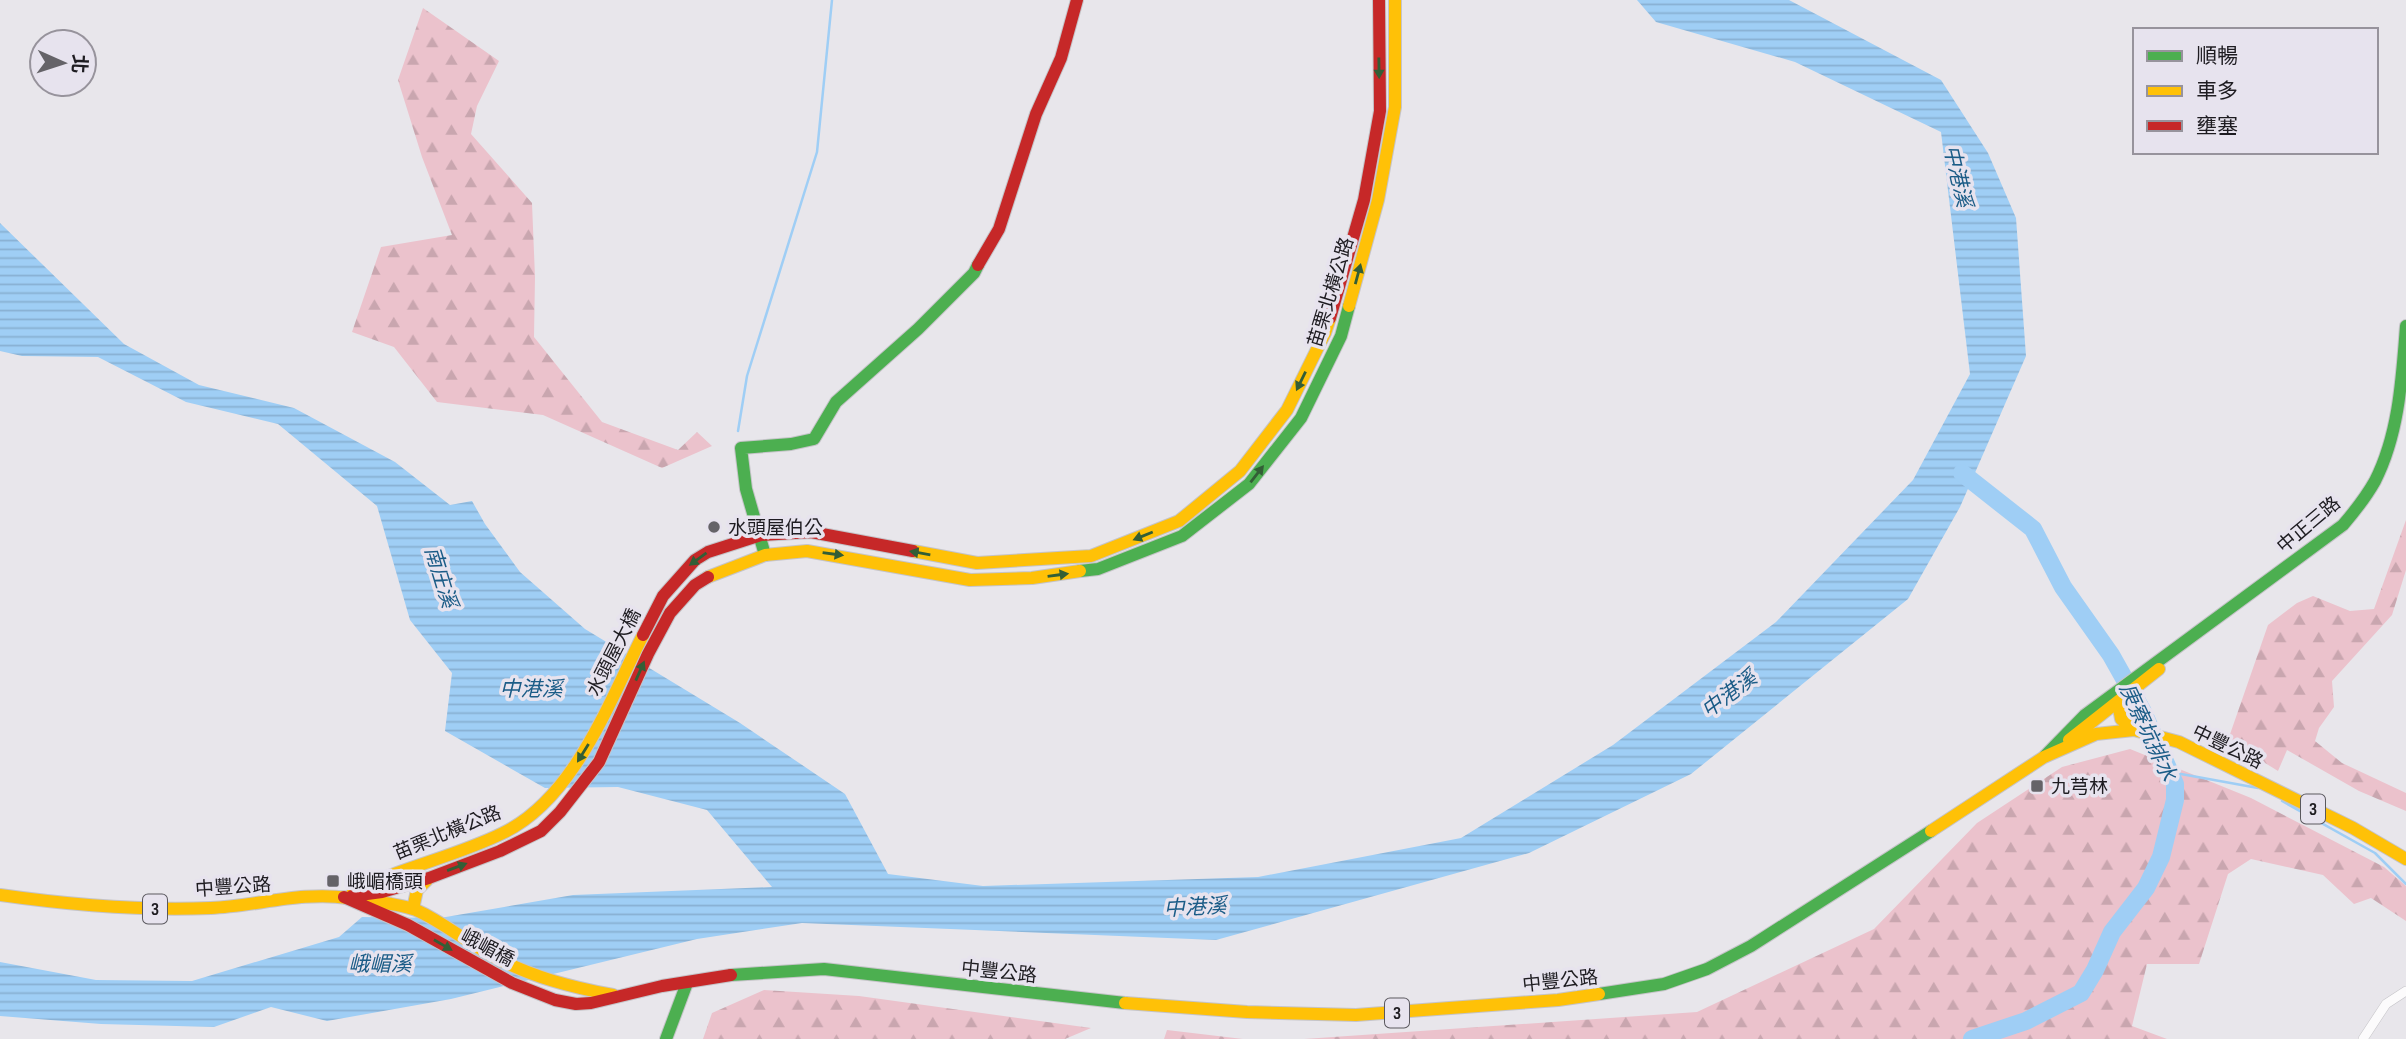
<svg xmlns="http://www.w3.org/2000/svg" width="2406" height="1039" viewBox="0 0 2406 1039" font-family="'Sofia Sans Condensed','Noto Sans TC',sans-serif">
<defs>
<pattern id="forest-firs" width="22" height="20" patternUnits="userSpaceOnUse" patternTransform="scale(1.75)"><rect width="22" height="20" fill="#ebc2cc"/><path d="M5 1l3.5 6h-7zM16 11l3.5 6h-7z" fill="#c9a6af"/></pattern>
<pattern id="water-rules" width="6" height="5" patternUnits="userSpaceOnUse" patternTransform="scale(1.75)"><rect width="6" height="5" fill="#9fcef5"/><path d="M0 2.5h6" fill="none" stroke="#88b0d2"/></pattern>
</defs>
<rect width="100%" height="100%" fill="#e8e6eb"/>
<path fill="url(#forest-firs)" d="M 423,8 L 499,61 L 477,106 L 471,134 L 532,203 L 535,277 L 534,337 L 602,422 L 678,450 L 697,432 L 712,446 L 662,468 L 543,415 L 437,402 L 394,347 L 352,332 L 381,247 L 452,235 L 422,157 L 398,80 Z
M 2406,520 L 2406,570 L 2392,615 L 2332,681 L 2334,707 L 2319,728 L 2315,741 L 2342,763 L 2406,793 L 2406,811 L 2359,791 L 2287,750 L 2278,771 L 2228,740 L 2268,625 L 2297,603 L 2313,596 L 2350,611 L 2374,609 Z
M 2130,749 L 2251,798 L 2384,867 L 2406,886 L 2406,921 L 2371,898 L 2354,904 L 2323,875 L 2251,859 L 2228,874 L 2199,964 L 2147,964 L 2132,1026 L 2167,1039 L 1304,1039 L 1697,1012 L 1874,929 L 1977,823 L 2062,767 Z
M 764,990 L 859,996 L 1091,1028 L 1065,1039 L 703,1039 L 712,1013 Z
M 1167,1030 L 1243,1039 L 1164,1039 Z"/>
<path fill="url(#water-rules)" d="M 1637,0 L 1789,0 L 1941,80 L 1988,153 L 2016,218 L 2026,356 L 1960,507 L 1908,599 L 1691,774 L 1529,853 L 1216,940 L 802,923 L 697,939 L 451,999 L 327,1021 L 271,1007 L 214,1027 L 101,1024 L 0,1016 L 0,962 L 96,980 L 192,981 L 339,937 L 362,917 L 440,918 L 573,895 L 772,887 L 707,810 L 618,787 L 545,788 L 445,731 L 452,673 L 410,620 L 377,506 L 278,424 L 186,402 L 98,357 L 22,356 L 0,351 L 0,223 L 124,344 L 199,385 L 294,408 L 395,462 L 450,505 L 472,501 L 485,524 L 520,572 L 585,629 L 740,723 L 845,794 L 888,874 L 983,886 L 1258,877 L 1461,838 L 1613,745 L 1776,622 L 1913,480 L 1970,374 L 1941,132 L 1795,62 L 1656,22 Z"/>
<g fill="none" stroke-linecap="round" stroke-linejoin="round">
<path stroke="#9fcef5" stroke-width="2.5" d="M 738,431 L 747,376 L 817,152 L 832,0
M 2170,772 L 2258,788
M 2282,801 L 2375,853 L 2406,884"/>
<path stroke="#9fcef5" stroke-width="18" d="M 1962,473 L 2033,529 L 2063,587 L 2111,655 L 2143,712 L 2175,784 L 2175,800 L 2161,857 L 2146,888 L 2112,932 L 2095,970 L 2081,993 L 2026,1021 L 1972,1039"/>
<defs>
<path id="street" d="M 2363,1039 L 2386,1004 L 2406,991"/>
<path id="fast" d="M 765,555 L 746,489 L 741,448 L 791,444 L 814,439 L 836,402 L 918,329 L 974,273 L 978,265
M 1080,571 L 1098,569 L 1182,536 L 1249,484 L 1301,418 L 1341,336 L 1349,306
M 2045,756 L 2085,715 L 2343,525 C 2355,511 2366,497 2375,481 C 2399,434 2402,378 2406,326
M 731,975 L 824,969 L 1125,1003
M 1599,994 L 1664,984 L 1707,969 L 1751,946 L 1931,831
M 666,1039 L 687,983"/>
<path id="slow" d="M 1349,306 L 1378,200 L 1395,107 L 1395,0
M 913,551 L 977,563 L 1091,556 L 1179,521 L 1240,471 L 1287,410 L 1325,333 L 1330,318
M 708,577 L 765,555 L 807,551 L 970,580 L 1032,578 L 1080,571
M 2118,703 L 2121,719 L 2134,730
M 2069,740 L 2159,669
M 1931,831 L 2044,757 L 2096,734 L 2134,730 L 2179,742 L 2353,828 L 2406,859
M 353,892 C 401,867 455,857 503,833 C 574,799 609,702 643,635
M 0,895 C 70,905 140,911 211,908 C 256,906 303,891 348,898 C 368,901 398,903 416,910 C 443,922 466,942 493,956 C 531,977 571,987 613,995
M 413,909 L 417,890 L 427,880
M 1125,1003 L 1247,1012 L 1356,1015 L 1558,1000 L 1599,994"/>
<path id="jam" d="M 978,265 L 999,229 L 1036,114 L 1061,58 L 1077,0
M 1330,318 L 1364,200 L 1380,111 L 1379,0
M 643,635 L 663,596 L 695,560 L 708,552 L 761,535 L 811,532 L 913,551
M 352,896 L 382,892 L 429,878 L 500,851 L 541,831 L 560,812 L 599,762 L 648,654 L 670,613 L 695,585 L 708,577
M 344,897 L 408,925 L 512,983 L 555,1000 L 576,1004 L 591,1003 L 662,986 L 731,975"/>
</defs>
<use href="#street" stroke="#c5c4c8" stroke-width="10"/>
<use href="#fast" stroke="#c5c4c8" stroke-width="14"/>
<use href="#slow" stroke="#c5c4c8" stroke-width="14"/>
<use href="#jam" stroke="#c5c4c8" stroke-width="14"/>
<use href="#street" stroke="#fcfbfc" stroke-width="9"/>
<use href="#fast" stroke="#4caf50" stroke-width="12"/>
<use href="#slow" stroke="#ffc107" stroke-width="12"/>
<use href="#jam" stroke="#c62828" stroke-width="12"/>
</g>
<defs><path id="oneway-solid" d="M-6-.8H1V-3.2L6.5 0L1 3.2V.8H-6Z" transform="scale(1.75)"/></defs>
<g fill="#335e36">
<use href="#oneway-solid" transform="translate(1379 68) rotate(89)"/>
<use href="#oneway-solid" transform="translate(1358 274) rotate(-75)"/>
<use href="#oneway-solid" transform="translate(1301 381) rotate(116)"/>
<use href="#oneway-solid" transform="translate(1257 474) rotate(-52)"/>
<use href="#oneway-solid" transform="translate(1143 536) rotate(158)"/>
<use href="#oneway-solid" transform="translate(920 553) rotate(-170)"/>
<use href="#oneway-solid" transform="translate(833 554) rotate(8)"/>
<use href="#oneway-solid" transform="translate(698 559) rotate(144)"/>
<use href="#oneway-solid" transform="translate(1058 575) rotate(-8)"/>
<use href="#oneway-solid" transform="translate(640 671) rotate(-66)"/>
<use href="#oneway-solid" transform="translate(583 753) rotate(122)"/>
<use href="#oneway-solid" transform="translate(457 867) rotate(-20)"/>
<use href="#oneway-solid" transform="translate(443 945) rotate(30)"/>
</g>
<g fill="#656368" stroke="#e7e3ee" stroke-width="2.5">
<circle cx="714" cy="527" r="7"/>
<rect x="2030" y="779" width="14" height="14" rx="3.5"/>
<rect x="326" y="874" width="14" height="14" rx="3.5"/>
</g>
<g text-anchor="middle" stroke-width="7" stroke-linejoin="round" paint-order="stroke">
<g fill="#e7e3ee" stroke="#5a585e" stroke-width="2">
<rect x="2301" y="794.5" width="24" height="29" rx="5"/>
<rect x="143" y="894.5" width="24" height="29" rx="5"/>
<rect x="1385" y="998.5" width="24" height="29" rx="5"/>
</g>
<g font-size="18" font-weight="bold" fill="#1e1c21">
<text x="2313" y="815">3</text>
<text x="155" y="915">3</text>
<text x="1397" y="1019">3</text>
</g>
<g font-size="19" fill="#1e1c21" stroke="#e7e3ee">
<text transform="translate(1330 292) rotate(-73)" y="7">苗栗北橫公路</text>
<text transform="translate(2308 524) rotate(-40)" y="7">中正三路</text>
<text transform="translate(613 652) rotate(-63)" y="7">水頭屋大橋</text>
<text transform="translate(2228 746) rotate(26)" y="7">中豐公路</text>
<text transform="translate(447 832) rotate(-22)" y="7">苗栗北橫公路</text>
<text transform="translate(233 886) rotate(-4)" y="7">中豐公路</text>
<text transform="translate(488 947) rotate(28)" y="7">峨嵋橋</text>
<text transform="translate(999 971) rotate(6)" y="7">中豐公路</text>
<text transform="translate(1560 980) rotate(-6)" y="7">中豐公路</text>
</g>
<g font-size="19" fill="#1e1c21" stroke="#e7e3ee" text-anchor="start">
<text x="728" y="534">水頭屋伯公</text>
<text x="2051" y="793">九芎林</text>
<text x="347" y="888">峨嵋橋頭</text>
</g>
<g font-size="21" font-style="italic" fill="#1b5c87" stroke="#e7e3ee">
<text transform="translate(1958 176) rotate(77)" y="7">中港溪</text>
<text transform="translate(441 577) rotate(73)" y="7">南庄溪</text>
<text x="531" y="696">中港溪</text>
<text transform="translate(1729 694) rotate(-37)" y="7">中港溪</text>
<text transform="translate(2148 732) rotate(65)" y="7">庚寮坑排水</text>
<text transform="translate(1195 907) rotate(-3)" y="7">中港溪</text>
<text x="380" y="971">峨嵋溪</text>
</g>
</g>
<rect x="2133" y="28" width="245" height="126" fill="#e7e3ee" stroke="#97939c" stroke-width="2"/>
<rect x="2147" y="51" width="35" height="10" fill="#4caf50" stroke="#97939c" stroke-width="2"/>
<text x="2196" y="63" font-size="21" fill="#1e1c21">順暢</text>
<rect x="2147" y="86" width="35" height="10" fill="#ffc107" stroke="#97939c" stroke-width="2"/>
<text x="2196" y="98" font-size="21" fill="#1e1c21">車多</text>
<rect x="2147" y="121" width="35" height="10" fill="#c62828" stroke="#97939c" stroke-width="2"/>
<text x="2196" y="133" font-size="21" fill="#1e1c21">壅塞</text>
<g transform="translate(63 63) rotate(93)"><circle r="33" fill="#e7e3ee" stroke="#97939c" stroke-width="2"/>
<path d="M0-5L12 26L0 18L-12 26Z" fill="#656368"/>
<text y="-10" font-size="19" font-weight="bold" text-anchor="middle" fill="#1e1c21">北</text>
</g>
</svg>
